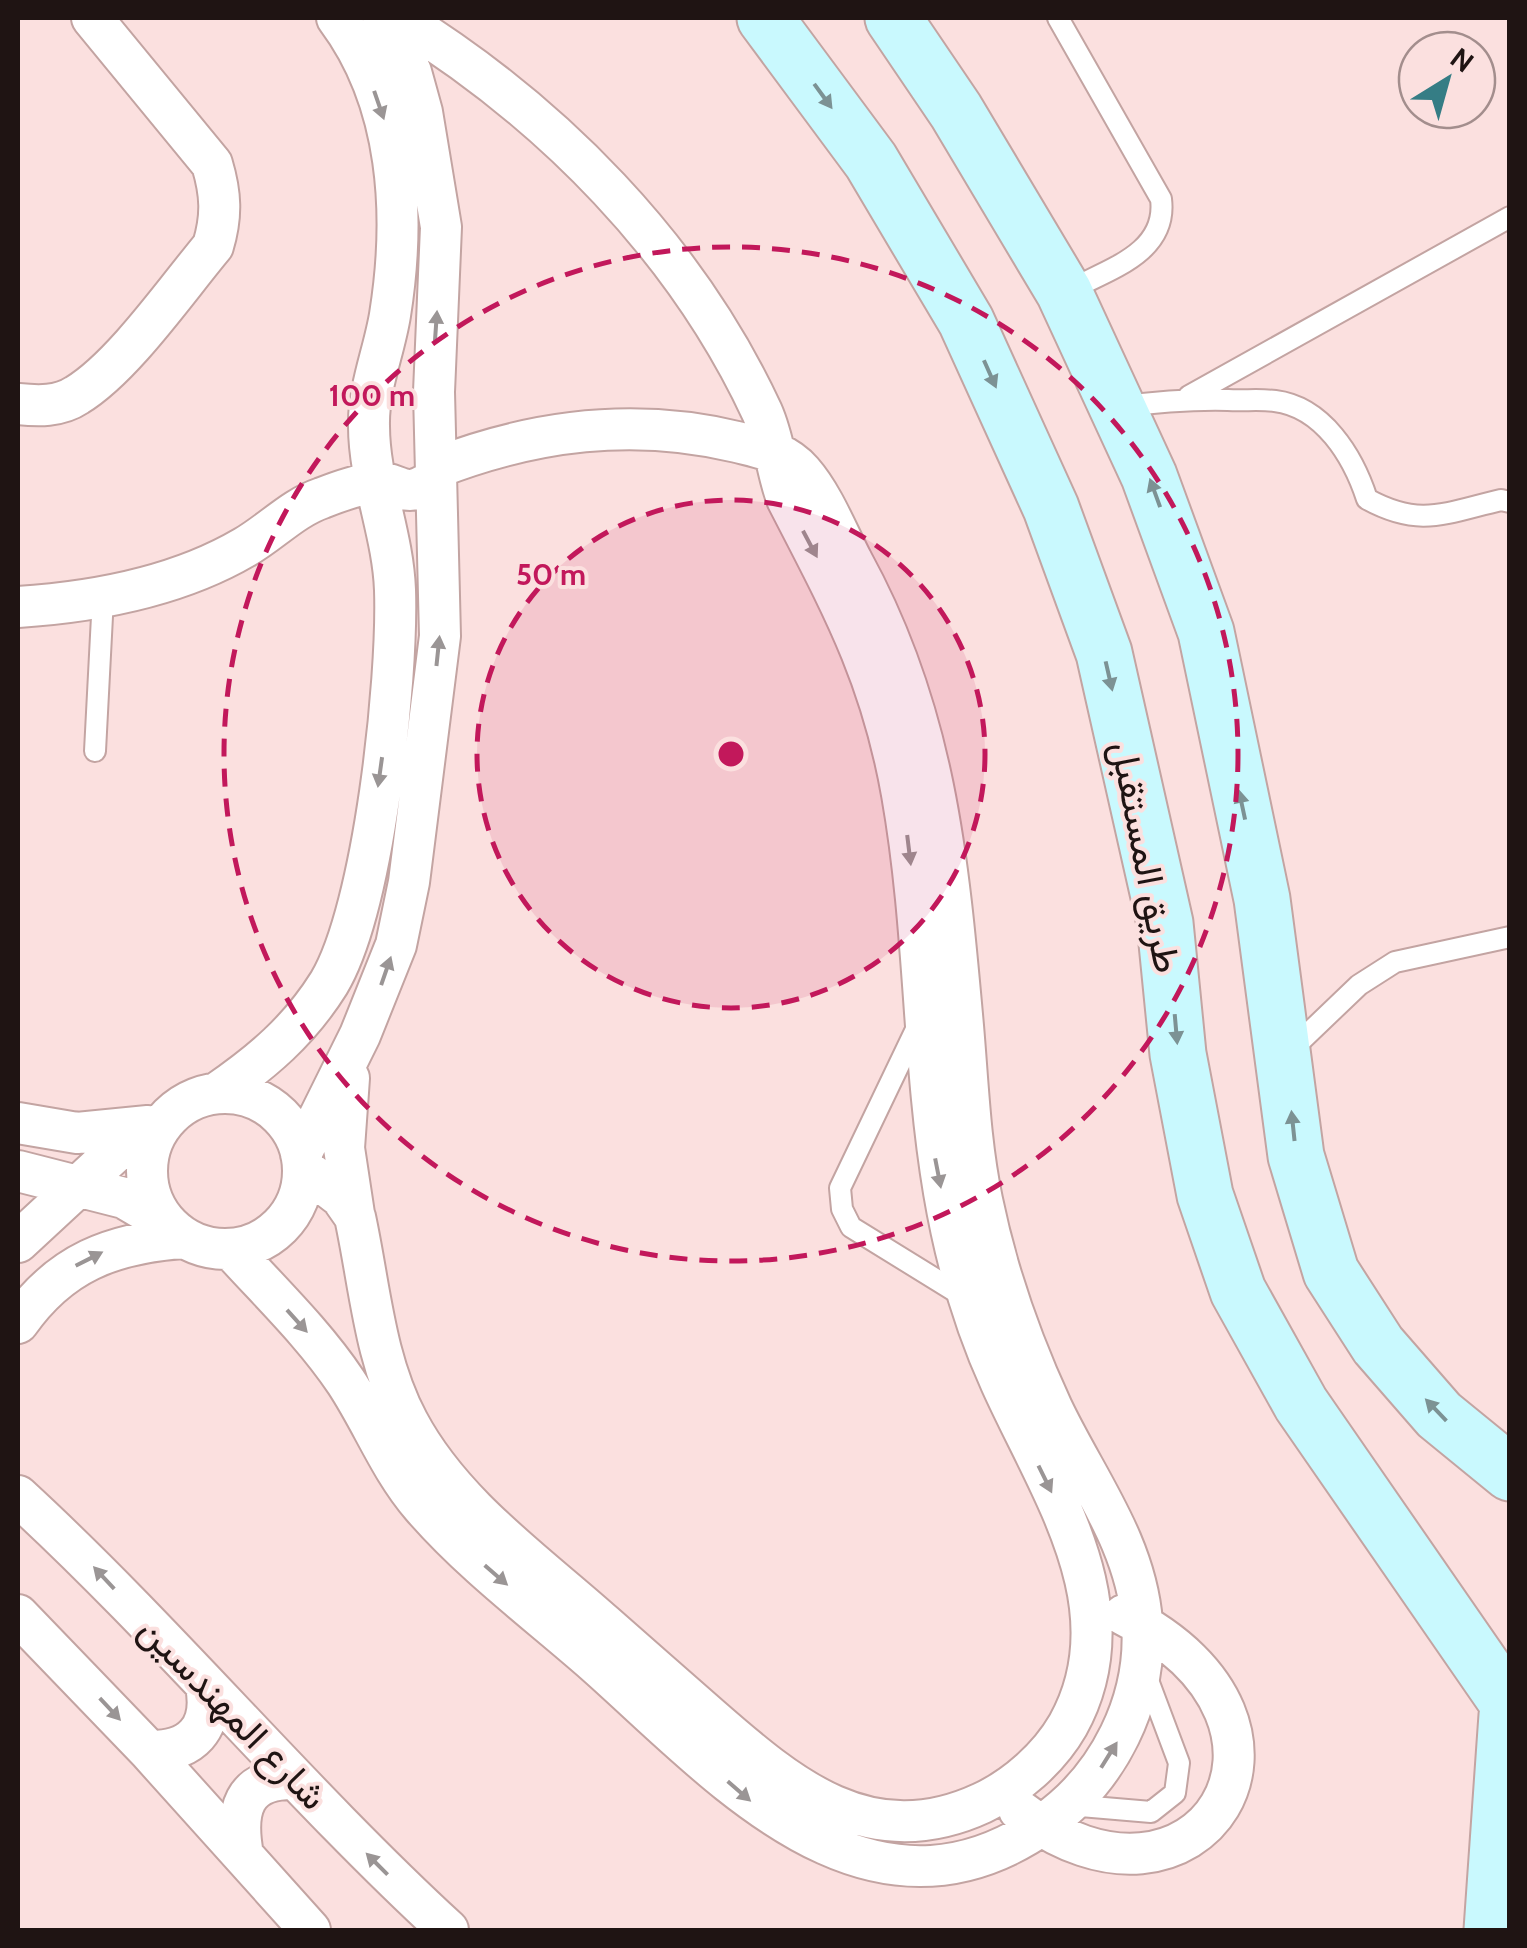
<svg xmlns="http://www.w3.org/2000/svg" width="1527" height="1948" viewBox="0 0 1527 1948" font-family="Cabin,Vazirmatn,sans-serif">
<rect width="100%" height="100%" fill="#fbe0df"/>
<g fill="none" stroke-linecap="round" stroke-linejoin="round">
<defs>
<path id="service" d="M 1058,18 L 1161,199 C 1168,254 1106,270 1066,292
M 1189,396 L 1510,217
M 1118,407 C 1156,402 1190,399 1228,400 C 1243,401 1260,399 1275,401 C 1323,407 1353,456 1367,499 C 1420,528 1445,513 1501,500 L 1510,502
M 95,751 L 103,597
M 920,1021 L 840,1188 L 842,1209 L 851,1227 L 966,1298
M 1290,1051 L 1359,985 L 1395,962 L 1510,937
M 1069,1805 L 1151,1812 L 1175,1793 L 1179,1763 L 1146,1675"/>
<path id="minor" d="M 18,404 C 38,406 59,407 77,395 C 123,367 177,289 213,246 C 222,216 221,194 212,164 L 92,18
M 18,607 C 95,602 177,587 245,547 C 271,532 293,508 322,498 C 337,492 357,485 373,483 C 401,480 403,504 436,477
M 349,1078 L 344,1148 L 354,1214
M 217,1093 C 262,1062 299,1031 329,983 C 374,908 398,681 395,590 C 393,534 369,481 369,426 C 368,388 384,352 390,315 C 406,215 400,102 337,18
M147 1171a78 78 0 1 1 156 0a78 78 0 1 1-156 0Z
M 18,1123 L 77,1133 L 148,1126
M 301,1154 L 360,1035 L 396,945 L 409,882 L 440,636 L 434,392 L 441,227 L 422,112 L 411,72 L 383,18
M 303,1168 L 341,1197 L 355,1217 C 370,1286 374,1358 408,1422 C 452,1505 536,1563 604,1624 C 639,1655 675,1686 710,1717 C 790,1787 870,1855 982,1803 C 1016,1787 1049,1758 1068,1725 C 1133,1608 1049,1490 1001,1383 C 911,1186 938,998 902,794 C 881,675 841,604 787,499 C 776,470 775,441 762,412 C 686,248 551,112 399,18
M 18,1171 L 124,1198 L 165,1222
M 18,1242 L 139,1130
M 231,1249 C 270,1292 314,1334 346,1382 C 373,1423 390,1469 422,1506 C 473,1565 538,1613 596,1664 C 719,1773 868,1948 1045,1823 C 1109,1778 1148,1700 1142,1622 C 1136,1542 1085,1478 1052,1408 C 1021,1341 997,1273 982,1200 C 970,1143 968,1084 963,1026 C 948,857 935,712 852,561 C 837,532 823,496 802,472 C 785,452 761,448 737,442 C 633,417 534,430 436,468
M 18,1323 C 60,1263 112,1243 183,1238
M 18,1496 C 168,1634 298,1792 448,1930
M 18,1615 L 149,1751 L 310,1930
M 149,1751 C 192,1752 214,1728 206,1686
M 1019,1810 C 1197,1948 1342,1725 1124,1615
M 243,1855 C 235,1811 242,1778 294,1779"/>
<path id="secondary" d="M 765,18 L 871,161 L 966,321 L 1051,508 L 1104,653 L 1165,923 L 1178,1054 L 1205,1195 L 1238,1291 L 1301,1404 L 1505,1699
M 893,18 L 956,111 L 1064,292 L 1149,476 L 1206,632 L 1262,899 L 1296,1156 L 1331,1272 L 1378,1345 L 1439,1415 L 1510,1473
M 1492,1930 L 1507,1715"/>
</defs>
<use href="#service" stroke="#c3a4a2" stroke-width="24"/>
<use href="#minor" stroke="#c3a4a2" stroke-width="44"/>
<use href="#secondary" stroke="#c3a4a2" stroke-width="59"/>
<use href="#service" stroke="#fff" stroke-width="20"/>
<use href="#minor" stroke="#fff" stroke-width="40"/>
<use href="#secondary" stroke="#c9f9fe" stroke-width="55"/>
</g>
<defs><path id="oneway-solid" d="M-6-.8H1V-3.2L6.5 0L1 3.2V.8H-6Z" transform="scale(2.5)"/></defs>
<g fill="#7c9294">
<use href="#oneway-solid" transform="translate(823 96) rotate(54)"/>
<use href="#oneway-solid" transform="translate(990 374) rotate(66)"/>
<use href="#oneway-solid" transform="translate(1155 493) rotate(-110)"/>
<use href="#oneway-solid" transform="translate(1109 676) rotate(77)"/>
<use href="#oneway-solid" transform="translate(1242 805) rotate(-102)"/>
<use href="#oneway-solid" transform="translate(1176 1029) rotate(85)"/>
<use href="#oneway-solid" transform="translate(1293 1126) rotate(-96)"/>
<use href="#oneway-solid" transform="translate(1436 1410) rotate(-134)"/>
</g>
<g fill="#9a9595">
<use href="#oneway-solid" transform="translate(379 105) rotate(71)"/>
<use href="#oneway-solid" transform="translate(436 326) rotate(-86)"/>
<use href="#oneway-solid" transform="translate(810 544) rotate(62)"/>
<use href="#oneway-solid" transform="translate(438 651) rotate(-84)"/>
<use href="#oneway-solid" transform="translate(380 772) rotate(98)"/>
<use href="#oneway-solid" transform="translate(909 850) rotate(83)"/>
<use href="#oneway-solid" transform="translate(386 971) rotate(-71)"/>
<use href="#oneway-solid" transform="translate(938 1173) rotate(79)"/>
<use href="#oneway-solid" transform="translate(89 1259) rotate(-27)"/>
<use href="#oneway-solid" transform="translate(297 1321) rotate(48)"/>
<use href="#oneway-solid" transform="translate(1045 1479) rotate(64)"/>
<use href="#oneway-solid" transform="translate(496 1575) rotate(41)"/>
<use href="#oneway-solid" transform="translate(104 1578) rotate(-133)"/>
<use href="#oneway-solid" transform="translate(110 1709) rotate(47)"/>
<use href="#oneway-solid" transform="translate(1109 1755) rotate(-58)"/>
<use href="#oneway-solid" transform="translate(739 1791) rotate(41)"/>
<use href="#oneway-solid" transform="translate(377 1864) rotate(-135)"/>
</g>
<circle cx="731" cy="754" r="254" fill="#c2185b" fill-opacity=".12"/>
<g fill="none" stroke="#c2185b" stroke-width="5" stroke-dasharray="18 12">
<circle cx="731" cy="754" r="254"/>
<circle cx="731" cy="754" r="507"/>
</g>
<g text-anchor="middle" stroke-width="8" stroke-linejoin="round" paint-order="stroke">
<g font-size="38" fill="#1f1413" stroke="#fbe0df">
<text transform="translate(1146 857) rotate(79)" y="13">طريق المستقبل</text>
<text transform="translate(233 1713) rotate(46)" y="13">شارع المهندسين</text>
</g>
</g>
<circle cx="731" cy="754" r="15" fill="#c2185b" stroke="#fbe0df" stroke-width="5"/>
<g font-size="30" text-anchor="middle" font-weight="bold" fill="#c2185b" stroke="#fbe0df" stroke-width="8" stroke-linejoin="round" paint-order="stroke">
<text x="372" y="406">100 m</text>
<text x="551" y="585">50 m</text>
</g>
<rect width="1527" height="1948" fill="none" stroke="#1f1413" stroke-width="40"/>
<g transform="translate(1447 80) rotate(37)"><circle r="48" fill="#fbe0df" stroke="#a38e8d" stroke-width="2.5"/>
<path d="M0-8L18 38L0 25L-18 38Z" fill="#357d85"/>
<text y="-15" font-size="28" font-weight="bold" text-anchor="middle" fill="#1f1413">N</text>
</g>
</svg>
